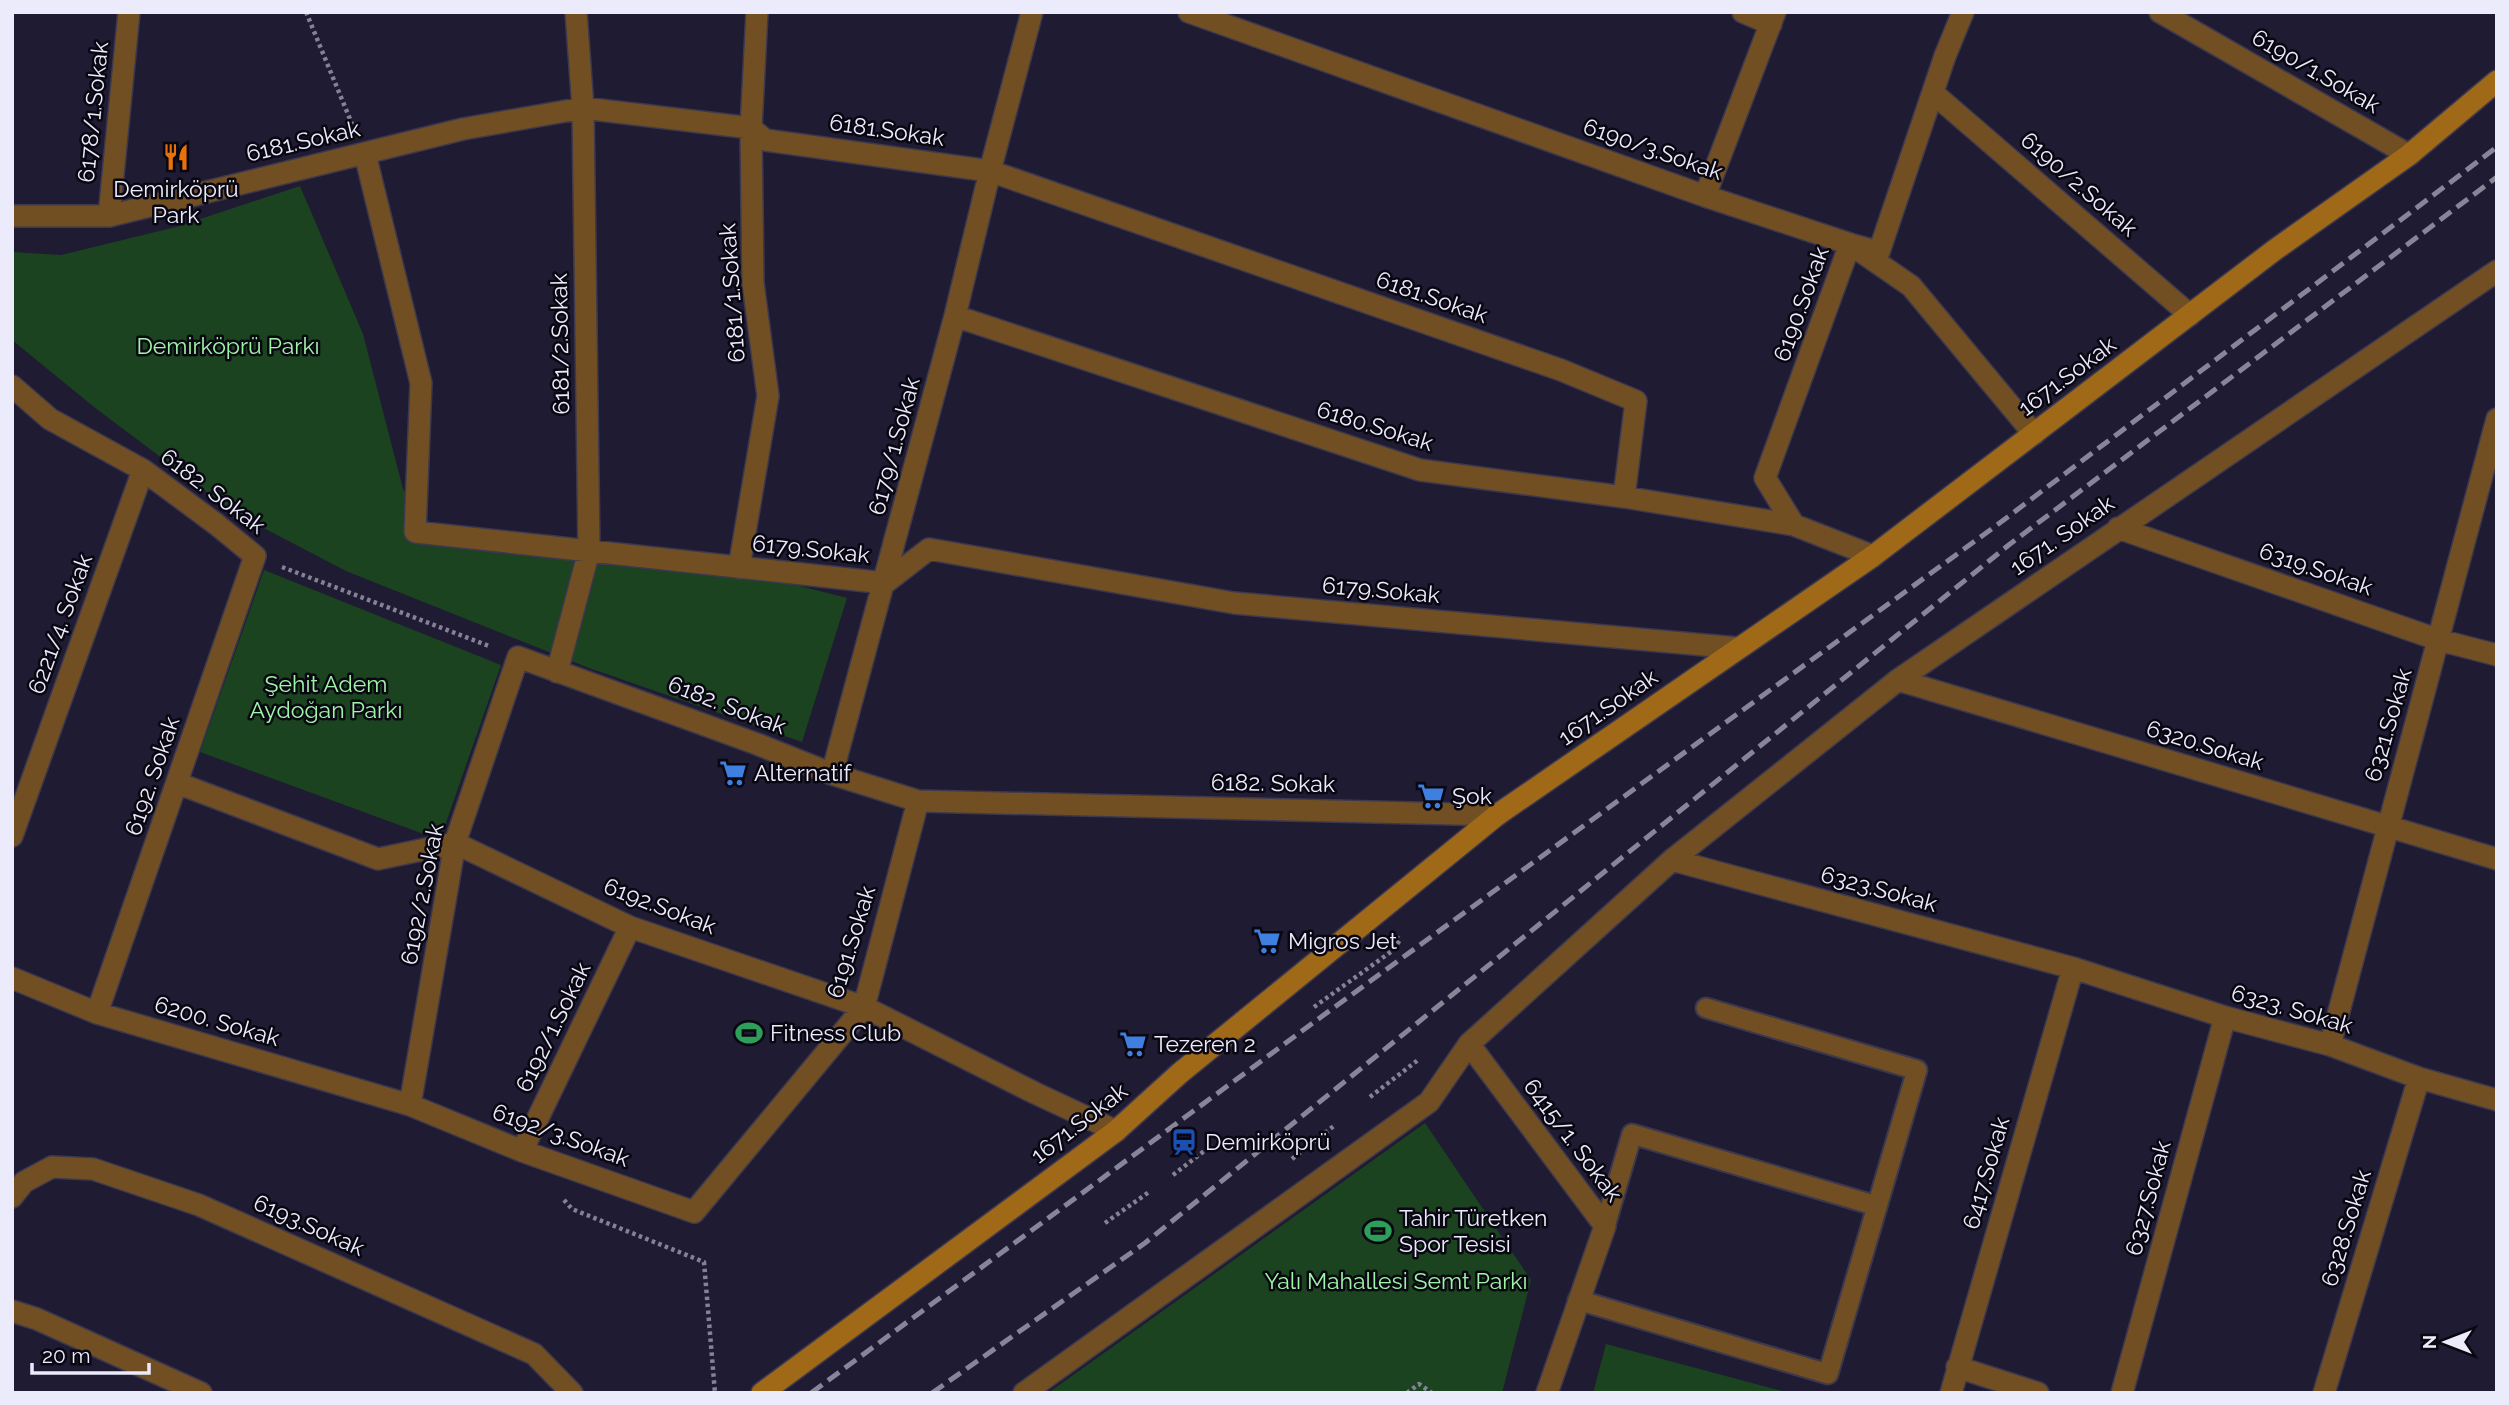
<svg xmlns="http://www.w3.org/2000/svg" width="2509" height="1405" viewBox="0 0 2509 1405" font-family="Raleway,sans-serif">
<rect width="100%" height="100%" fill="#1f1b32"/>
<path fill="#1b4320" d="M 300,186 L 363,334 L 403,489 L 432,525 L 647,547 L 847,598 L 802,742 L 589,668 L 346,571 L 235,513 L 94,407 L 12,340 L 12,252 L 61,255 L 176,227 Z
M 264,570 L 501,665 L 440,840 L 200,752 Z
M 1425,1123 L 1531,1280 L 1502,1393 L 1048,1393 Z
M 1606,1344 L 1789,1393 L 1593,1393 Z"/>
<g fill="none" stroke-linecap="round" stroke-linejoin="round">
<defs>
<path id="lane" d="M 1605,1226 L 1632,1134 L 1877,1206
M 1578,1300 L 1828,1374 L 1917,1070 L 1706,1008"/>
<path id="street" d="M 1189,12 L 1705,196 L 1850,244 L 1911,286 L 2034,434
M 1743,12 L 1771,24
M 2160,12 L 2409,155
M 1933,93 L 2190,315
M 365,154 L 421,383 L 415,532 L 885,583 L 929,549 L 1234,603 L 1738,648
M 1705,196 L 1775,12
M 12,216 L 109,216 L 463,129 L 583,108 L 751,128 L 765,140 L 990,171 L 1561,370 L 1636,401 L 1624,497
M 109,216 L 129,12
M 955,316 L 1420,470 L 1624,497 L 1794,525 L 1873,556
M 12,386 L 50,419 L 143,470 L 216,524 L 255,556 L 97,1013
M 1794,525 L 1765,478 L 1850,244 L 1879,252 L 1945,56 L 1963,12
M 2118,528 L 2439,640 L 2497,655
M 739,568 L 768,396 L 753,283 L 751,128 L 757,12
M 557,672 L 589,551 L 583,108 L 576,12
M 1898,680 L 2497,859
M 832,774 L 955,316 L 990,171 L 1032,12
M 177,783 L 378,859 L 455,843 L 630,927 L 864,1007 L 1035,1093 L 1116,1131
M 12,836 L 143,470
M 1672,860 L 2073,968 L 2225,1017 L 2330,1045 L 2419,1078 L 2497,1100
M 12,978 L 97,1013 L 410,1105 L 522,1151 L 694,1212 L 864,1007 L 918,801
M 1469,1044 L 1605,1226 L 1547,1393
M 2330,1045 C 2384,836 2442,628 2497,419
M 410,1105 L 455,843 L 518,657 L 757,744 L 832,774 L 918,801 L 1497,815
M 522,1151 L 630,927
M 12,1197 L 24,1182 L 52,1167 L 93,1169 L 199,1205 L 534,1354 L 572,1393
M 12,1311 L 37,1319 L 201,1393
M 1957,1367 L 2038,1393
M 1024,1393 L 1429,1102 L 1469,1044 L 1672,860 L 1898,680 L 2497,271
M 1951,1393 L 2073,968
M 2122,1393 L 2225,1017
M 2324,1393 L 2419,1078"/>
<path id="secondary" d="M 762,1393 L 1116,1131 L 1180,1073 L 1497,815 L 1873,556 L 2276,249 L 2409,155 L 2497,81"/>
</defs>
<use href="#lane" stroke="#3c384e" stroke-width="23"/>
<use href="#street" stroke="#3c384e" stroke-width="24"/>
<use href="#secondary" stroke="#3c384e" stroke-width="24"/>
<path stroke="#858296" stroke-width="4.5" stroke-dasharray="3.5 3.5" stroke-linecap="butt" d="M 306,12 L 352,124
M 282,567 L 489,646
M 1314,1007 L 1392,951 L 1400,940 L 1397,937
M 1370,1097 L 1418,1060
M 1292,1159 L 1335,1125
M 1173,1175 L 1212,1145
M 564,1200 L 572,1209 L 704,1262 L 715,1393
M 1105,1223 L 1149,1192
M 1407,1393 L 1419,1384 L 1432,1393"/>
<use href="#lane" stroke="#714f23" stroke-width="19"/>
<use href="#street" stroke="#714f23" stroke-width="21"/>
<use href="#secondary" stroke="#9f6918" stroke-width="21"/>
<path stroke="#878598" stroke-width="5" stroke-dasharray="14 7" stroke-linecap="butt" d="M 811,1393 L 1321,1017 L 1997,525 L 2497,147
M 932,1393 L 1145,1243 L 2010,544 L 2497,177"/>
</g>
<defs>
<symbol id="restaurant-bare" viewBox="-9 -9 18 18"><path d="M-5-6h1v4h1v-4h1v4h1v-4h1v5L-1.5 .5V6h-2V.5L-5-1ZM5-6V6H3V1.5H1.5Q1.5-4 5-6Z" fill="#e8710a" stroke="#090711" stroke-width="2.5" paint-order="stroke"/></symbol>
<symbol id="supermarket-bare" viewBox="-9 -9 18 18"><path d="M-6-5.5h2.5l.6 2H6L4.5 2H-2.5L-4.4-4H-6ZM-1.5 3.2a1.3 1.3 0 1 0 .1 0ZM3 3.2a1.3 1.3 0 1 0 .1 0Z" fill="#3f7fe0" stroke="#090711" stroke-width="2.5" paint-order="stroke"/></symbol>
<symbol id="stadium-bare" viewBox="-9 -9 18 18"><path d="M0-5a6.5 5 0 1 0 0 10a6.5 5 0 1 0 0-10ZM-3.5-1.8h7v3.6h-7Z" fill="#2e9e5b" stroke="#090711" stroke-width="2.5" paint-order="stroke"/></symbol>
<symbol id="station-bare" viewBox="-9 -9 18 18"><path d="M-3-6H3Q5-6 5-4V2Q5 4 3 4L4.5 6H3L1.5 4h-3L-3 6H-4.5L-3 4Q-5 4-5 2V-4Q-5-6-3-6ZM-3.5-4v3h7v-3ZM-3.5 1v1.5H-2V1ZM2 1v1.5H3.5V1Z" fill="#1a4fb4" stroke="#090711" stroke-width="2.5" paint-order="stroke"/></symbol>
</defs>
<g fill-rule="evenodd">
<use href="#restaurant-bare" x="157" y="138" width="38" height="38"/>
<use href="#supermarket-bare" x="714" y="754" width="38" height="38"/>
<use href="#supermarket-bare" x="1412" y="777" width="38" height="38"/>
<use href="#supermarket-bare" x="1248" y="922" width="38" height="38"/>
<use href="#stadium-bare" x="730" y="1014" width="38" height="38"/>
<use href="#supermarket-bare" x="1114" y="1025" width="38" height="38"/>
<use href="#station-bare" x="1165" y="1123" width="38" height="38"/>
<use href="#stadium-bare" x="1359" y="1212" width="38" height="38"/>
</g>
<g text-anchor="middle" stroke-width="5" stroke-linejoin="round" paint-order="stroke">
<g font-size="23" fill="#ecebfb" stroke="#090711">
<text transform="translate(2316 71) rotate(30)" y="8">6190/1.Sokak</text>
<text transform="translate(93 112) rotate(-84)" y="8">6178/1.Sokak</text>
<text transform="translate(887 130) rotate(8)" y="8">6181.Sokak</text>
<text transform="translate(303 141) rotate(-13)" y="8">6181.Sokak</text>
<text transform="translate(1653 149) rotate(19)" y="8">6190/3.Sokak</text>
<text transform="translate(2079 184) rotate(41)" y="8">6190/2.Sokak</text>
<text transform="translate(732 293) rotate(-94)" y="8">6181/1.Sokak</text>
<text transform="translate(1432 297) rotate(19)" y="8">6181.Sokak</text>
<text transform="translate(1801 304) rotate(-70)" y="8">6190.Sokak</text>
<text transform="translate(560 344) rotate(-91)" y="8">6181/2.Sokak</text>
<text transform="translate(2067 376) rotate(-37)" y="8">1671.Sokak</text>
<text transform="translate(1375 426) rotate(17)" y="8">6180.Sokak</text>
<text transform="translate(894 446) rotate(-75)" y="8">6179/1.Sokak</text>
<text transform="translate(213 491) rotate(37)" y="8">6182. Sokak</text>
<text transform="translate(2062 535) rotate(-35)" y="8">1671. Sokak</text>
<text transform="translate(811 549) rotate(6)" y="8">6179.Sokak</text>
<text transform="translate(2316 569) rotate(19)" y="8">6319.Sokak</text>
<text transform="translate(1381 590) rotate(5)" y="8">6179.Sokak</text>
<text transform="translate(60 624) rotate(-70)" y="8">6221/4. Sokak</text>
<text transform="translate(727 705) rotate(21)" y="8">6182. Sokak</text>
<text transform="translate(1608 707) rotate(-35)" y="8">1671.Sokak</text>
<text transform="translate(2388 725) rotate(-74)" y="8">6321.Sokak</text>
<text transform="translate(2205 745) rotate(17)" y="8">6320.Sokak</text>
<text transform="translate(152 776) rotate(-71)" y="8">6192. Sokak</text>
<text transform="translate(1273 783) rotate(1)" y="8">6182. Sokak</text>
<text transform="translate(1879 889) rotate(15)" y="8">6323.Sokak</text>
<text transform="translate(422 894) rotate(-79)" y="8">6192/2.Sokak</text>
<text transform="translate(660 906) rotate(21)" y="8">6192.Sokak</text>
<text transform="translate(851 942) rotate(-73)" y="8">6191.Sokak</text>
<text transform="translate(2292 1009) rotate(16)" y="8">6323. Sokak</text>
<text transform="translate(217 1021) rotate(16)" y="8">6200. Sokak</text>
<text transform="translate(553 1027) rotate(-64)" y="8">6192/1.Sokak</text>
<text transform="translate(1079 1123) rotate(-38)" y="8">1671.Sokak</text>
<text transform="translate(561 1135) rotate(20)" y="8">6192/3.Sokak</text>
<text transform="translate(1573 1140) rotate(53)" y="8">6415/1. Sokak</text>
<text transform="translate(1986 1173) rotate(-74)" y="8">6417.Sokak</text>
<text transform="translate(2148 1198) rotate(-75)" y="8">6327.Sokak</text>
<text transform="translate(309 1225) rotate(24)" y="8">6193.Sokak</text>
<text transform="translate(2346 1228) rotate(-73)" y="8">6328.Sokak</text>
</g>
<g font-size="23" fill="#ecebfb" stroke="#090711" text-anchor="start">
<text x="176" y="197" text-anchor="middle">Demirköprü<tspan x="176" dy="26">Park</tspan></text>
<text x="754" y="781">Alternatif</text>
<text x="1452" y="804">Şok</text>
<text x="1288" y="949">Migros Jet</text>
<text x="770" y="1041">Fitness Club</text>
<text x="1154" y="1052">Tezeren 2</text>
<text x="1205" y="1150">Demirköprü</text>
<text x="1399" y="1226">Tahir Türetken<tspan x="1399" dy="26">Spor Tesisi</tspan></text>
</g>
<g font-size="23" fill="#9ff5a6" stroke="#090711">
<text x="228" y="354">Demirköprü Parkı</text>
<text x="326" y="692">Şehit Adem<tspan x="326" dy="26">Aydoğan Parkı</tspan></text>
<text x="1396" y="1289">Yalı Mahallesi Semt Parkı</text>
</g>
</g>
<rect width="2509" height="1405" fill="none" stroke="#ecebfb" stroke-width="28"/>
<g transform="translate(2446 1342) rotate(270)" stroke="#090711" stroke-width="5" paint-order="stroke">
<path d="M0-5L12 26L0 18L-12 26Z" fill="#ecebfb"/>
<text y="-10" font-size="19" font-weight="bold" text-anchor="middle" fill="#ecebfb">N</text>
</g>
<path d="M32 1363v10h117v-10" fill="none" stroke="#ecebfb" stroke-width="3.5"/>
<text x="42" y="1363" font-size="21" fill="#ecebfb" stroke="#090711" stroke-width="5" paint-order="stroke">20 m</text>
</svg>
